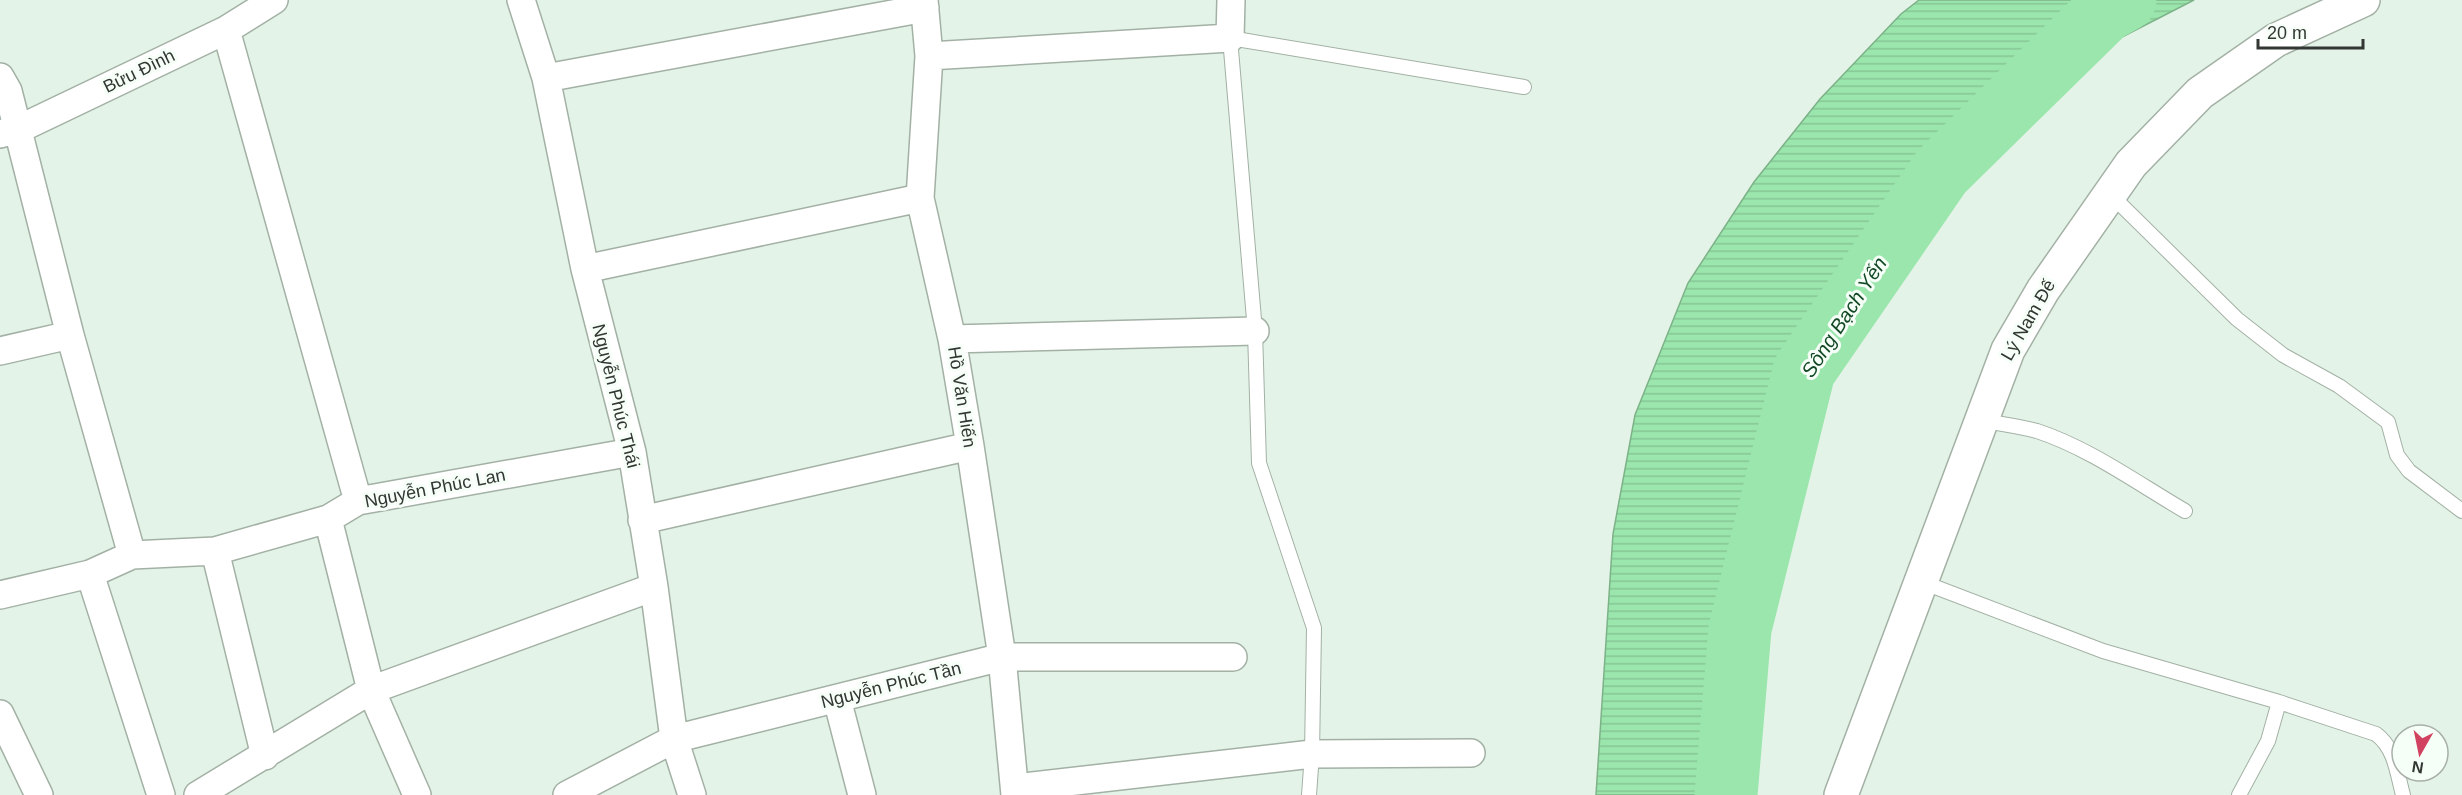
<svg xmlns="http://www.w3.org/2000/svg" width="2462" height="795" viewBox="0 0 2462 795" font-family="Helvetica,sans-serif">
<defs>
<pattern id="water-rules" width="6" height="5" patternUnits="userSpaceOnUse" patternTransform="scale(1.5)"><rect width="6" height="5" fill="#9be6ad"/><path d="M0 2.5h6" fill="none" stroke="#86c695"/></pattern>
</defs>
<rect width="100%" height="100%" fill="#e4f3e7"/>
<path fill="url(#water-rules)" stroke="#7cb288" stroke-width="1.5" d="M 1919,0 L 2194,0 L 2046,76 L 1942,160 L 1867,254 L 1824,335 L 1784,431 L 1748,589 L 1726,795 L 1596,795 L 1613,534 L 1635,415 L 1688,283 L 1754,182 L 1820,99 L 1901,14 Z"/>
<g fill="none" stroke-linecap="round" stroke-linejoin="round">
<path stroke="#9be6ad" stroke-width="63" d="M 1726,795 L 1740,629 L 1804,371 L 1941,172 L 2105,11 L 2125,0"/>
<defs>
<path id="service" d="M 2111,195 L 2237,319 L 2283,355 L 2339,386 L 2388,422 L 2397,455 L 2409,471 L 2462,511
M 1981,420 C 2000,424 2019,426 2037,431 C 2089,448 2137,483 2185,511
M 1922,582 L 2103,651 L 2279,702 L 2376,734 C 2395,748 2397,773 2403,795
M 1309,795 L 1312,754 L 1314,628 L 1259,463 L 1255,331 L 1230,38 L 1524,87
M 2239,795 L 2268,741 L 2279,702"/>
<path id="minor" d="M 521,0 L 546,78 L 585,269 L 632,452 L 654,587 L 674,739 L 692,795
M 924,0 L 929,56 L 920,198 L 952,339 L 970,446 L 1002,657 L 1015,795
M 226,30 L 358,501
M 929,56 L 1230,38 L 1231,0
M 0,77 L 8,91 L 70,335 L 132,555
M 546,78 L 925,8
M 0,134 L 19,129 L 226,30 L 274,0
M 585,269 L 920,198
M 952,339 L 1255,331
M 0,351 L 70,335
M 328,519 L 371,690 L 417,795
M 642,520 L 970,446
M 215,551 L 265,756
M 90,574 L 161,795
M 0,595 L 90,574 L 132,555 L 215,551 L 328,519 L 358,501 L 632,452
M 837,699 L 862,795
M 0,714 L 39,795
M 1015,788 L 1312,754 L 1471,753
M 198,795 L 371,690 L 654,587
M 567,795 L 674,739 L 1002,657 L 1233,657"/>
<path id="tertiary" d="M 1841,795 L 2008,350 L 2043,290 L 2131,164 L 2200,93 L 2276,40 L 2363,0"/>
</defs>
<use href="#service" stroke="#a3b1a5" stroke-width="16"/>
<use href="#minor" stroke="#a3b1a5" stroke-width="30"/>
<use href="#tertiary" stroke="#a3b1a5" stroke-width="36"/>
<use href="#service" stroke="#fff" stroke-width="14"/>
<use href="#minor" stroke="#fff" stroke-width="27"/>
<use href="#tertiary" stroke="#fff" stroke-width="33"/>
</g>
<g text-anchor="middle" stroke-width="6" stroke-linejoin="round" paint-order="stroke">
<g font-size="18" fill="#323733" stroke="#f6fff7">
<text transform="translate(139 71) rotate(-26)" y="6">Bửu Đình</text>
<text transform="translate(2028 320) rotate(-60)" y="6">Lý Nam Đế</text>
<text transform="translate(616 396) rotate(76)" y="6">Nguyễn Phúc Thái</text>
<text transform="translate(962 397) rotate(81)" y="6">Hồ Văn Hiến</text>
<text transform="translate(435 488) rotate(-11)" y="6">Nguyễn Phúc Lan</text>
<text transform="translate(891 685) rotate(-14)" y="6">Nguyễn Phúc Tần</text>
</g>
<g font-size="20" font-style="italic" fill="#134926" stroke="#f6fff7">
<text transform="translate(1844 317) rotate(-57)" y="7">Sông Bạch Yến</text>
</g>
</g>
<g transform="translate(2420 753) rotate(189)"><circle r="28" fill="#f6fff7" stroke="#a8afa9" stroke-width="1.5"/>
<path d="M0-4.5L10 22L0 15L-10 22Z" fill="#d14160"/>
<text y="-9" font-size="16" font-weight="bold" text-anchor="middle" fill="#323733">N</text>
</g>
<path d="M2258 39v9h105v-9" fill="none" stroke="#323733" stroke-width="3"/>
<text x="2267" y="39" font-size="18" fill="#323733" stroke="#f6fff7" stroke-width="4.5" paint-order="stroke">20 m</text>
</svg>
